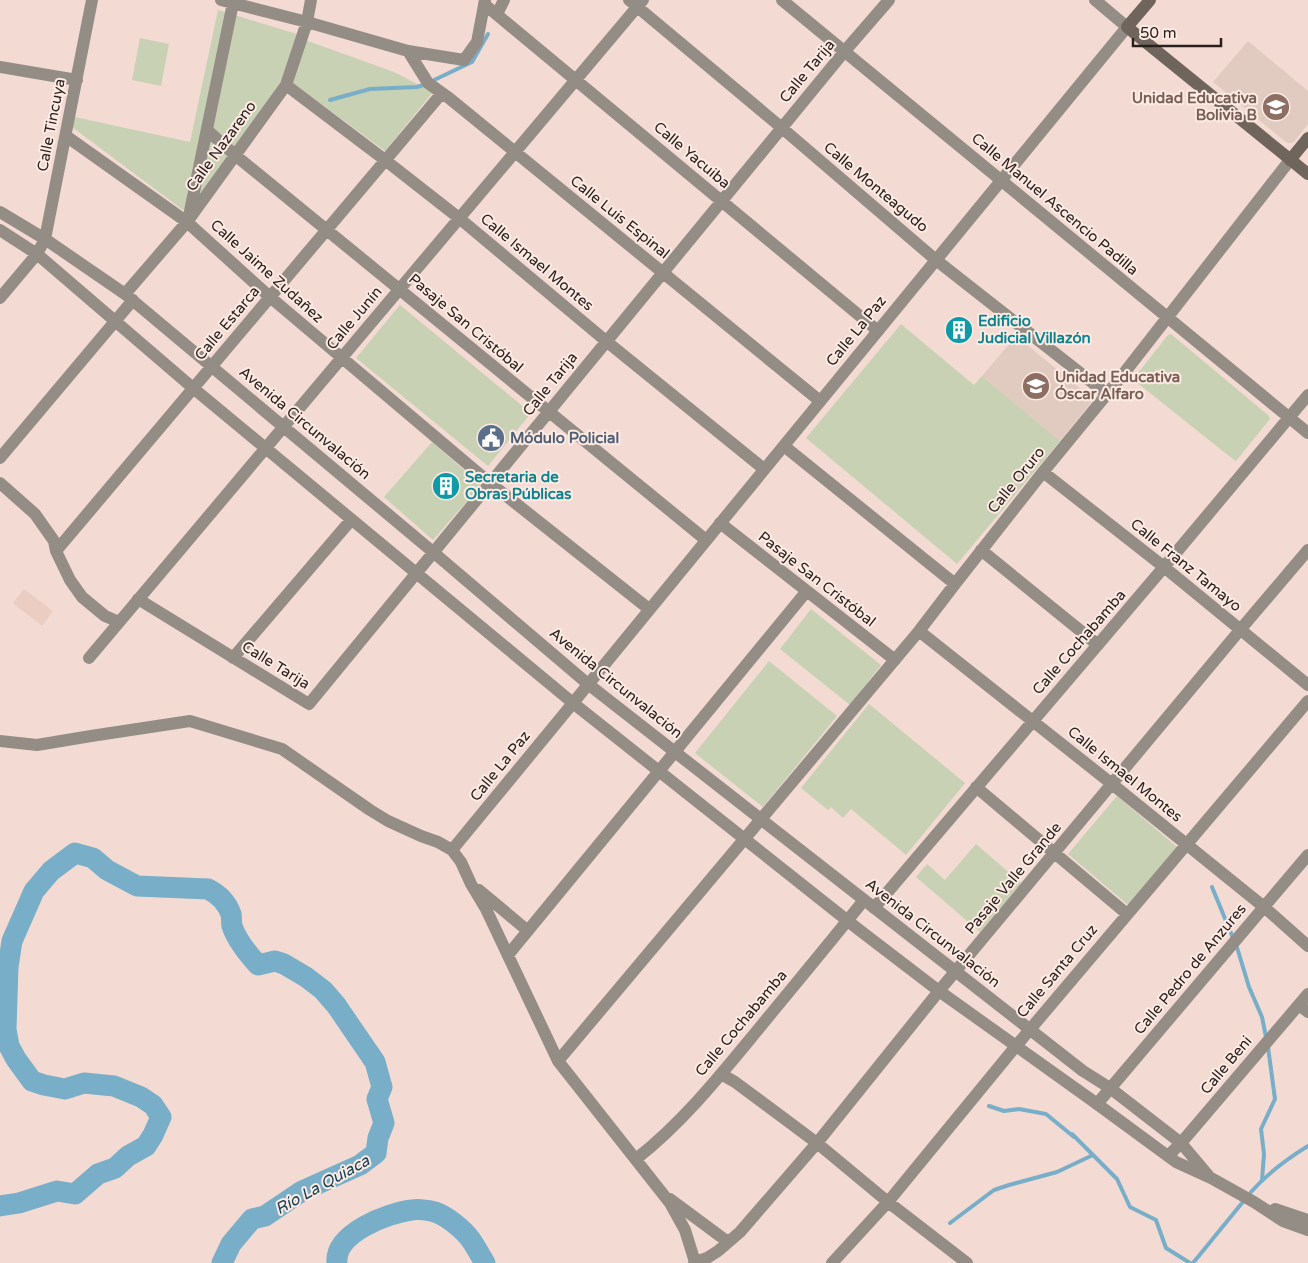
<svg xmlns="http://www.w3.org/2000/svg" width="1308" height="1263" viewBox="0 0 1308 1263" font-family="'Varela Round',sans-serif">
<rect width="100%" height="100%" fill="#f3dbd3"/>
<path fill="#eccdc2" d="M 24,589 L 53,611 L 42,626 L 13,603 Z"/>
<path fill="#e1cbc0" d="M 1248,41 L 1308,91 L 1308,124 L 1293,143 L 1287,143 L 1213,82 Z
M 1016,336 L 1091,397 L 1091,403 L 1060,441 L 982,376 Z"/>
<path fill="#c8d1b3" d="M 218,10 L 297,34 L 282,80 L 198,199 L 183,210 L 72,127 L 75,117 L 190,142 Z
M 140,38 L 169,44 L 161,86 L 132,80 Z
M 305,40 L 394,72 L 433,92 L 385,151 L 293,83 Z
M 400,305 L 531,413 L 488,466 L 356,358 Z
M 901,324 L 974,385 L 982,376 L 1060,441 L 957,564 L 806,438 Z
M 1171,334 L 1269,416 L 1270,419 L 1236,461 L 1234,460 L 1135,381 L 1134,378 L 1168,335 Z
M 432,442 L 481,485 L 433,540 L 384,497 Z
M 811,609 L 881,665 L 850,705 L 780,649 Z
M 769,661 L 837,716 L 763,807 L 695,753 Z
M 869,704 L 965,783 L 906,855 L 851,809 L 843,818 L 831,807 L 828,810 L 801,788 Z
M 1117,796 L 1177,847 L 1128,905 L 1068,854 Z
M 976,844 L 1021,883 L 980,932 L 916,877 L 927,864 L 945,880 Z"/>
<g fill="none" stroke-linecap="round" stroke-linejoin="round">
<path stroke="#79aec9" stroke-width="4" d="M 432,81 L 472,62 L 488,34
M 330,100 L 370,89 L 417,87 L 426,84
M 1212,887 L 1233,938
M 1236,944 L 1249,987 L 1262,1017 L 1266,1037
M 989,1106 L 1004,1111 L 1019,1109 L 1046,1114 L 1074,1137 L 1072,1134 L 1117,1179 L 1130,1207 L 1156,1220 L 1166,1248 L 1190,1263
M 1262,1180 L 1264,1154 L 1261,1129 L 1275,1099 L 1268,1047
M 1251,1192 C 1267,1174 1287,1159 1308,1146
M 950,1223 L 994,1190 L 1009,1185 L 1057,1172 L 1093,1155
M 1193,1263 L 1242,1203"/>
<path stroke="#79aec9" stroke-width="21" d="M 0,1206 L 19,1203 L 57,1191 L 75,1194 L 98,1174 L 115,1168 L 128,1156 L 146,1146 L 153,1135 L 161,1117 L 153,1105 L 141,1097 L 114,1086 L 84,1083 L 65,1089 L 44,1085 L 32,1081 L 16,1059 L 9,1046 L 6,1029 L 8,967 L 12,941 L 34,891 L 51,871 L 75,853 L 93,858 L 107,870 L 137,886 L 208,889 C 218,894 227,903 231,914 C 232,918 231,922 232,926 C 237,941 248,954 258,965 L 275,961 L 284,964 L 306,977 L 323,990 L 336,1005 L 375,1062 L 382,1087 L 377,1099 L 384,1123 L 378,1138 L 376,1153 L 360,1165 L 302,1191 L 265,1216 L 252,1219 L 231,1244 L 222,1263
M 337,1263 C 334,1233 388,1213 412,1210 C 418,1209 429,1210 435,1212 C 447,1216 464,1230 471,1240 C 476,1247 480,1255 485,1263"/>
<path stroke="#948d86" stroke-width="12" d="M 221,0 L 307,22 L 408,51 L 464,60 L 477,42 L 485,0
M 629,0 L 782,128 L 936,260 L 1107,394
M 782,0 L 1308,433
M 1095,0 L 1127,27
M 484,4 L 878,331
M 497,14 L 504,0
M 408,51 L 428,83 L 449,98 L 820,401
M 0,67 L 77,80
M 286,85 L 385,160 L 459,218 L 606,341 L 764,469
M 207,130 L 235,155 L 706,540
M 66,136 L 187,222 L 270,297 L 490,483 L 649,609
M 0,212 L 45,239 L 125,294 L 433,552 L 588,684
M 189,216 L 233,3
M 0,230 L 37,254 L 193,388 L 573,703 L 452,850
M 125,294 L 187,222 L 286,85 L 307,22 L 311,0
M 0,298 L 37,254 L 45,239 L 92,0
M 784,446 L 955,584
M 0,458 L 133,300
M 1043,472 L 1164,567 L 1308,685
M 0,483 L 35,514 L 54,541 L 56,551 L 70,580 L 82,597 L 105,616 L 119,622
M 720,523 L 895,660
M 981,550 L 1098,645
M 56,551 L 442,93
M 138,599 L 309,704 L 844,52 L 889,0
M 919,631 L 1112,784 L 1264,907 L 1308,946
M 89,658 L 643,0
M 233,658 L 351,520
M 0,741 L 37,745 L 91,736 L 190,721 L 282,749 L 370,810 L 388,821 L 421,836 L 438,842 L 452,850 L 461,862 L 471,884 L 486,909 L 558,1061 L 670,1203 L 685,1230 L 695,1262 L 694,1263
M 976,787 L 1127,914
M 479,890 L 528,931
M 874,908 L 1164,567 L 1308,395
M 508,955 L 806,592
M 1299,1005 L 1308,1012
M 558,1061 L 919,631 L 955,584 L 1043,472 L 1121,377 L 1290,160
M 721,1074 L 735,1082 L 817,1143 L 888,1202 L 967,1263
M 1097,1104 L 1308,855
M 636,1159 C 682,1123 719,1077 756,1032 C 792,988 828,945 864,900
M 670,1199 L 728,1242
M 695,1262 L 707,1258 L 718,1251 L 740,1232 L 817,1143 L 939,991 L 1240,630 L 1308,550
M 832,1263 L 888,1202 L 1016,1046 L 1308,701"/>
<path stroke="#948d86" stroke-width="12" d="M 1127,27 L 573,703 L 858,929 L 939,991 L 1093,1101 L 1176,1162 L 1211,1178 L 1254,1202 L 1283,1221 L 1308,1230
M 588,684 L 1083,1071 L 1110,1088 L 1181,1143 L 1208,1175
M 1168,1156 L 1181,1143 L 1308,994
M 1275,1209 L 1308,1220"/>
<path stroke="#6f655c" stroke-width="12" d="M 1150,0 L 1127,27 L 1308,174
M 1290,160 L 1308,138"/>
</g>
<defs>
<symbol id="school-disc" viewBox="-11 -11 22 22"><circle r="9.5" fill="#8d6e63" stroke="#fdeae3"/><path d="M0-5L7-2L0 1L-7-2ZM-4 1L0 2.5L4 1V4Q0 6-4 4Z" fill="#fff"/></symbol>
<symbol id="building-disc" viewBox="-11 -11 22 22"><circle r="9.5" fill="#0f9aa8" stroke="#fdeae3"/><path d="M-4-6H4V6H1V3H-1V6H-4ZM-2.5-4.3h1.7v1.8h-1.7ZM.8-4.3h1.7v1.8H.8ZM-2.5-1h1.7V.8h-1.7ZM.8-1h1.7V.8H.8Z" fill="#fff"/></symbol>
<symbol id="civic-disc" viewBox="-11 -11 22 22"><circle r="9.5" fill="#5c6f8a" stroke="#fdeae3"/><path d="M-.6-6.5H3V-4.5H.6V-3L4-1V1h2V6H-6V1h2V-1L-.6-3ZM-1.2 2.5V6h2.4V2.5Z" fill="#fff"/></symbol>
</defs>
<g fill-rule="evenodd">
<use href="#school-disc" x="1260" y="91" width="32" height="32"/>
<use href="#building-disc" x="943" y="314" width="32" height="32"/>
<use href="#school-disc" x="1020" y="370" width="32" height="32"/>
<use href="#civic-disc" x="475" y="422" width="32" height="32"/>
<use href="#building-disc" x="430" y="470" width="32" height="32"/>
</g>
<g text-anchor="middle" stroke-width="4" stroke-linejoin="round" paint-order="stroke">
<g font-size="15" fill="#29201d" stroke="#fdeae3">
<text transform="translate(807 71) rotate(-50)" y="5">Calle Tarija</text>
<text transform="translate(51 125) rotate(-79)" y="5">Calle Tincuya</text>
<text transform="translate(221 146) rotate(-54)" y="5">Calle Nazareno</text>
<text transform="translate(692 155) rotate(40)" y="5">Calle Yacuiba</text>
<text transform="translate(876 187) rotate(40)" y="5">Calle Monteagudo</text>
<text transform="translate(1055 204) rotate(40)" y="5">Calle Manuel Ascencio Padilla</text>
<text transform="translate(620 217) rotate(39)" y="5">Calle Luis Espinal</text>
<text transform="translate(537 262) rotate(40)" y="5">Calle Ismael Montes</text>
<text transform="translate(267 271) rotate(42)" y="5">Calle Jaime Zudañez</text>
<text transform="translate(354 318) rotate(-50)" y="5">Calle Junín</text>
<text transform="translate(227 323) rotate(-50)" y="5">Calle Estarca</text>
<text transform="translate(466 323) rotate(40)" y="5">Pasaje San Cristóbal</text>
<text transform="translate(856 331) rotate(-51)" y="5">Calle La Paz</text>
<text transform="translate(550 384) rotate(-51)" y="5">Calle Tarija</text>
<text transform="translate(305 423) rotate(40)" y="5">Avenida Circunvalación</text>
<text transform="translate(1016 480) rotate(-51)" y="5">Calle Oruro</text>
<text transform="translate(1186 565) rotate(39)" y="5">Calle Franz Tamayo</text>
<text transform="translate(817 579) rotate(38)" y="5">Pasaje San Cristóbal</text>
<text transform="translate(1079 642) rotate(-49)" y="5">Calle Cochabamba</text>
<text transform="translate(276 665) rotate(32)" y="5">Calle Tarija</text>
<text transform="translate(616 683) rotate(39)" y="5">Avenida Circunvalación</text>
<text transform="translate(500 766) rotate(-51)" y="5">Calle La Paz</text>
<text transform="translate(1125 774) rotate(39)" y="5">Calle Ismael Montes</text>
<text transform="translate(1013 878) rotate(-50)" y="5">Pasaje Valle Grande</text>
<text transform="translate(933 933) rotate(38)" y="5">Avenida Circunvalación</text>
<text transform="translate(1190 969) rotate(-50)" y="5">Calle Pedro de Anzures</text>
<text transform="translate(1057 971) rotate(-50)" y="5">Calle Santa Cruz</text>
<text transform="translate(741 1023) rotate(-50)" y="5">Calle Cochabamba</text>
<text transform="translate(1226 1065) rotate(-50)" y="5">Calle Beni</text>
</g>
<g font-size="15" font-weight="bold" fill="#785e54" stroke="#fdeae3" text-anchor="end">
<text x="1257" y="103">Unidad Educativa<tspan x="1257" dy="17">Bolivia B</tspan></text>
<text x="1055" y="382" text-anchor="start">Unidad Educativa<tspan x="1055" dy="17">Óscar Alfaro</tspan></text>
</g>
<g font-size="15" font-weight="bold" fill="#0d838f" stroke="#fdeae3" text-anchor="start">
<text x="978" y="326">Edificio<tspan x="978" dy="17">Judicial Villazón</tspan></text>
<text x="465" y="482">Secretaria de<tspan x="465" dy="17">Obras Públicas</tspan></text>
</g>
<g font-size="15" font-weight="bold" fill="#4e5e75" stroke="#fdeae3" text-anchor="start">
<text x="510" y="443">Módulo Policial</text>
</g>
<g font-size="16" font-style="italic" fill="#154155" stroke="#fdeae3">
<text transform="translate(322 1184) rotate(-29)" y="6">Río La Quiaca</text>
</g>
</g>
<path d="M1133 38v8h88v-8" fill="none" stroke="#29201d" stroke-width="2.5"/>
<text x="1140" y="38" font-size="15" fill="#29201d" stroke="#fdeae3" stroke-width="4" paint-order="stroke">50 m</text>
</svg>
